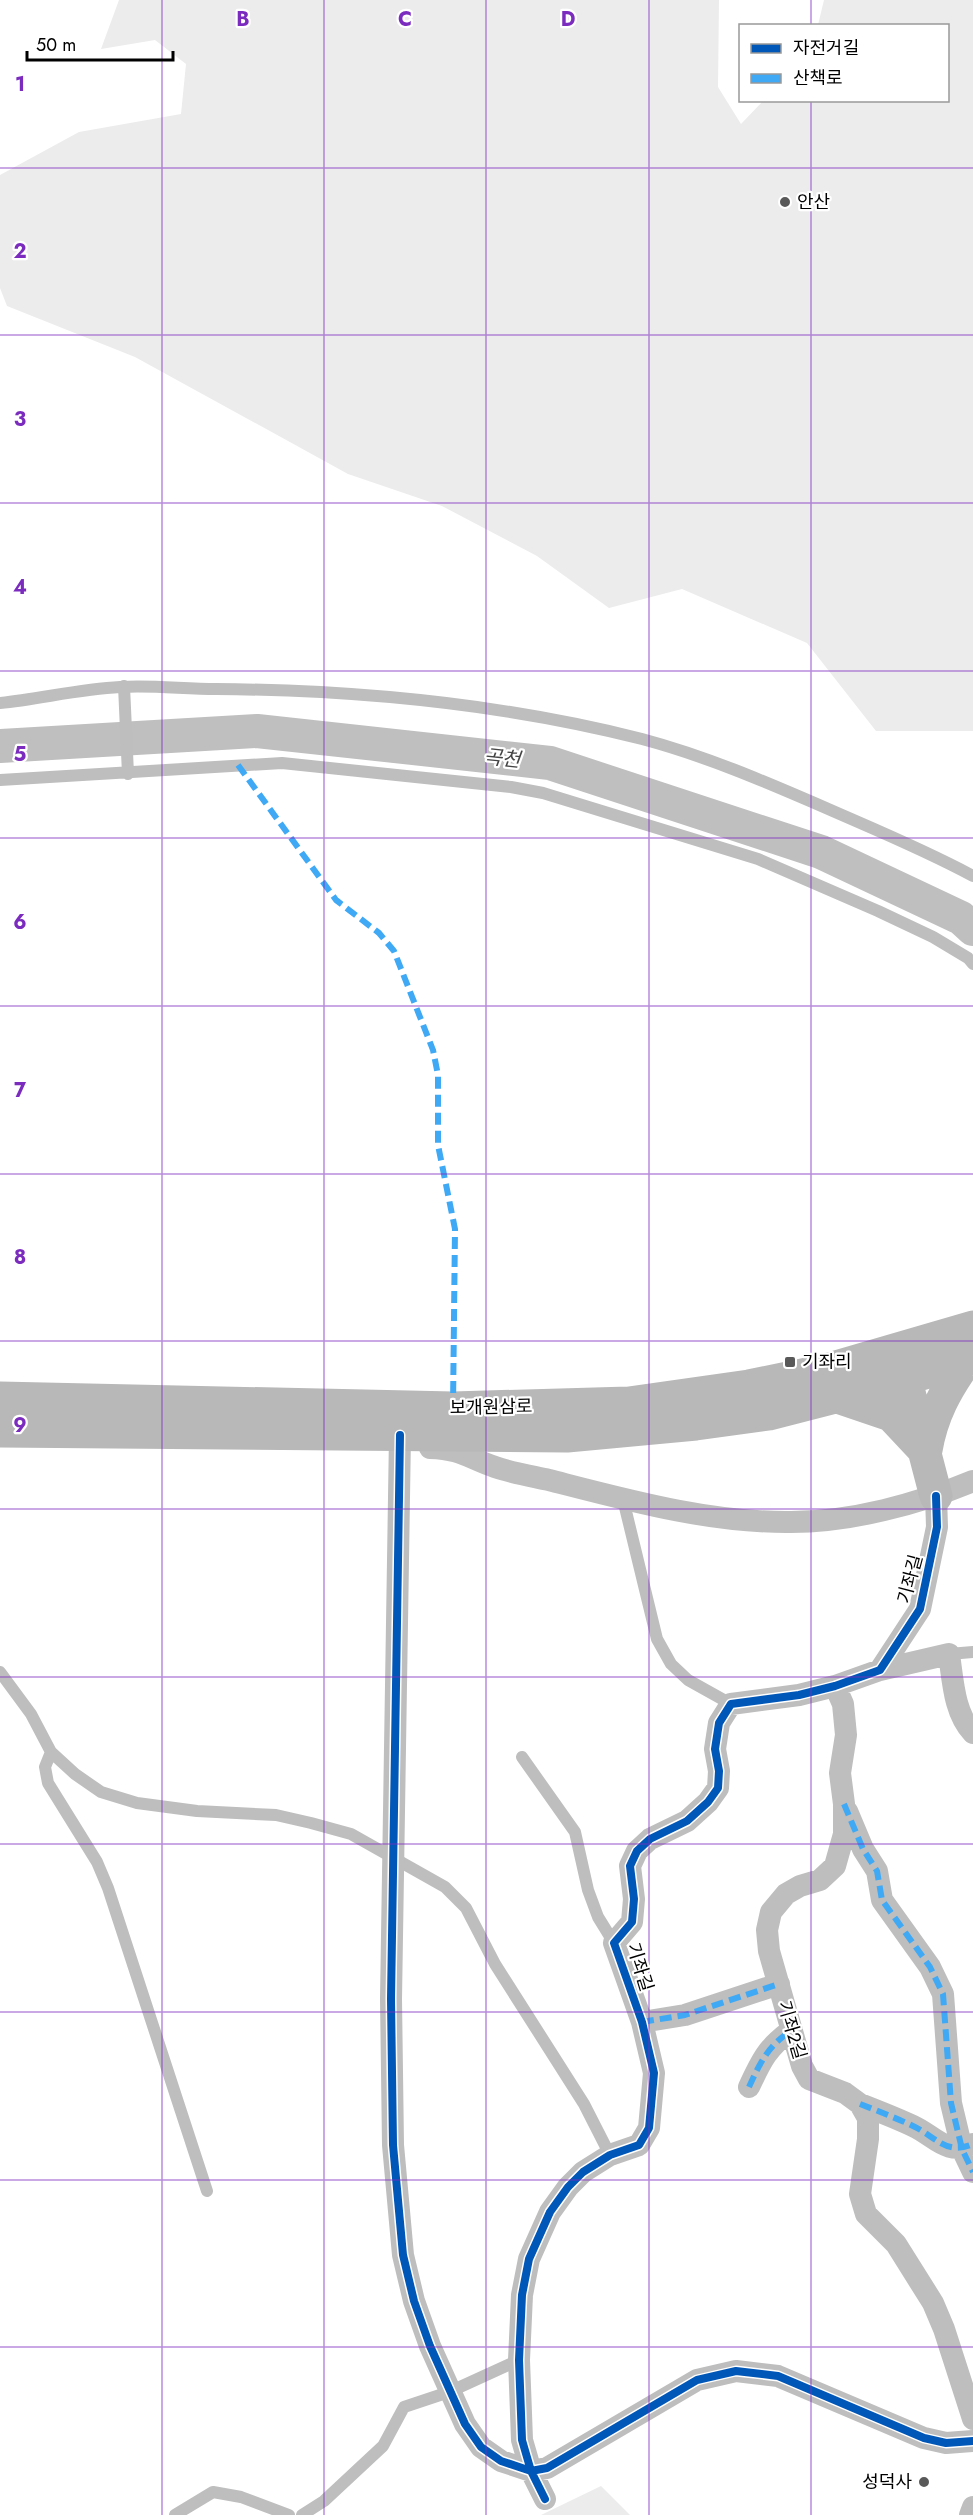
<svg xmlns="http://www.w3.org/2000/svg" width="973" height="2515" viewBox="0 0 973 2515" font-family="Jost,'Noto Sans KR',sans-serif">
<rect width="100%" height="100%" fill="#fff"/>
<path fill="#ececec" d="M 119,0 L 719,0 L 718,87 L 741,124 L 763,101 L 948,100 L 948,26 L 818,25 L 824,0 L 973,0 L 973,731 L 876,731 L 807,643 L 682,589 L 609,608 L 537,556 L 442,506 L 348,474 L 135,357 L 7,306 L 0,288 L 0,175 L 79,132 L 181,114 L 186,64 L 155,40 L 101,49 Z
M 601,2486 L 630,2515 L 541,2515 Z"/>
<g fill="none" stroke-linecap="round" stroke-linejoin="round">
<path stroke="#bfbfbf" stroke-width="34" d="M 0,746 L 257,731 L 550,763 L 821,852 L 961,918 L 973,929"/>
<path stroke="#bebebe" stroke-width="12" d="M 124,686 L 128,774
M 0,703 C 40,699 79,689 120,687 C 152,685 184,689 216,689 C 358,690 504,704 642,739 C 706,756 766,782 826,808 C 876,830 925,850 973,876
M 0,780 L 282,763 L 511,787 L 543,793 L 758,859 L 878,911 L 933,937 L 968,958 L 973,964
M 623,1499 L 657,1639 L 671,1664 L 688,1680 L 731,1704
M 949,1654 L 973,1652
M 0,1672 L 31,1714 L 51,1752 L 75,1774 L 101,1792 L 137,1803 L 197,1811 L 276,1815 L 311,1823 L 351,1834 L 445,1887 L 466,1908 L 495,1964 L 584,2104 L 610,2155
M 51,1752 L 45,1767 L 48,1783 L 97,1862 L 108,1888 L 207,2191
M 522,1757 L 575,1832 L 588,1890 L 598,1917 L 614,1943
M 175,2515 L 213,2492 L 241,2497 L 289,2515
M 302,2515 L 324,2501 L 383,2446 L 404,2407 L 449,2392 L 519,2360"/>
<path stroke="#bebebe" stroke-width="22" d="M 400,1435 L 391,1999 L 393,2145 L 403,2255 L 414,2301 L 430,2346 L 465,2424 L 481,2447 L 501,2461 L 531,2471 L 547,2468 L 697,2380 L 736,2371 L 778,2376 L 924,2438 L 946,2443 L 973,2441
M 430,1448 C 462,1449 468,1458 495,1467 C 513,1473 531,1476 549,1480 C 627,1500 710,1523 791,1522 C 851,1522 918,1504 973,1481
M 880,1670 L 949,1654 C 953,1681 954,1713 973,1733
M 835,1686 L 843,1704 L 846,1735 L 840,1773 L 844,1804 L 844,1834 L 835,1866 L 820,1880 L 800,1886 L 786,1894 L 771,1912 L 767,1930 L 769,1951 L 802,2066 L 809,2079 L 845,2093 L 860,2104 L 868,2118 L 868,2139 L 860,2194 L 866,2214 L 896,2244 L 933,2303 L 944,2329 L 973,2419
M 847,1811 L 863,1849 L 877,1871 L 882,1900 L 930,1967 L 943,1994 L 951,2103 L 962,2149 L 973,2172
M 642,2022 L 685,2015 L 779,1984
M 749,2087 C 761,2061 768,2046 792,2030
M 860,2104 C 878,2111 896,2118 913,2126 C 935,2136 946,2156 973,2144
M 545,2499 L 531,2471 L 522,2440 L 519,2360 L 522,2295 L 529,2259 L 550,2212 L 568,2187 L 583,2172 L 610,2155 L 639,2145 L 649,2128 L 654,2073 L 642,2022 L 614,1943 L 632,1922 L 634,1899 L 630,1866 L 637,1851 L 650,1839 L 687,1821 L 708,1802 L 718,1788 L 719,1771 L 715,1749 L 719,1723 L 731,1704 L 799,1695 L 835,1686 L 880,1670 L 920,1609 L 937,1527 L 936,1496
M 970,2515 L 973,2507"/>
<path stroke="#b8b8b8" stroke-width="33" d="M 900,1358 L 936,1496
M 835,1396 L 891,1415 L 921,1447
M 0,1398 L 453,1408 L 629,1403 L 749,1386 L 822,1371 L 973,1327
M 0,1431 L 567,1436 L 696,1424 L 769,1414 L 905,1379 L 973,1358
M 926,1450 C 932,1415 946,1389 967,1360"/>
<path stroke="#3fa9f5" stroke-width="6" stroke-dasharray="12 6" stroke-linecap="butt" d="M 238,765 L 336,900 L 379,933 L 394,951 L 433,1050 L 438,1075 L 438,1145 L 455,1229 L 453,1408
M 844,1804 L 863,1849 L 877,1871 L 882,1900 L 930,1967 L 943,1994 L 951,2103 L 962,2149 L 973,2172
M 642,2022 L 685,2015 L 779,1984
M 749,2087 C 761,2061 768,2046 792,2030
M 860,2104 C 878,2111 896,2118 913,2126 C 935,2136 946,2156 973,2144"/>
<defs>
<path id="cycleway" d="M 400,1435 L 391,1999 L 393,2145 L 403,2255 L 414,2301 L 430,2346 L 465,2424 L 481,2447 L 501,2461 L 531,2471 L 547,2468 L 697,2380 L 736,2371 L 778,2376 L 924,2438 L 946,2443 L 973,2441
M 545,2499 L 531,2471 L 522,2440 L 519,2360 L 522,2295 L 529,2259 L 550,2212 L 568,2187 L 583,2172 L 610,2155 L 639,2145 L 649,2128 L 654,2073 L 642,2022 L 614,1943 L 632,1922 L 634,1899 L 630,1866 L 637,1851 L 650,1839 L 687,1821 L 708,1802 L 718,1788 L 719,1771 L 715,1749 L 719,1723 L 731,1704 L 799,1695 L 835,1686 L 880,1670 L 920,1609 L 937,1527 L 936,1496"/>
</defs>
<use href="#cycleway" stroke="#fff" stroke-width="11"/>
<use href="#cycleway" stroke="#0057b8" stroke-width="8"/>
</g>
<path fill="none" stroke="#7b2cbf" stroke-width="1.5" stroke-opacity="0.55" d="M 162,0 L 162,2515M 324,0 L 324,2515M 486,0 L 486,2515M 649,0 L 649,2515M 811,0 L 811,26M 811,100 L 811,2515M 0,168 L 973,168M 0,335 L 973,335M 0,503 L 973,503M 0,671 L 973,671M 0,838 L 973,838M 0,1006 L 973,1006M 0,1174 L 973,1174M 0,1341 L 973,1341M 0,1509 L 973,1509M 0,1677 L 973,1677M 0,1844 L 973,1844M 0,2012 L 973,2012M 0,2180 L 973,2180M 0,2347 L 973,2347"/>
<g fill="#595959" stroke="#fff" stroke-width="2">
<circle cx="785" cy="202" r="6"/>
<rect x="784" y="1356" width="12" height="12" rx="3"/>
<circle cx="924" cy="2482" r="6"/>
</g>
<g text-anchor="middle" stroke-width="4.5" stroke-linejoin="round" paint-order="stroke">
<g font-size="18" fill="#000" stroke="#fff" text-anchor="start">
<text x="797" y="208">안산</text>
<text x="802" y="1368">기좌리</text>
<text x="912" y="2488" text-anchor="end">성덕사</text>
</g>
<g font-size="18" fill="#000" stroke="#fff">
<text transform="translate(491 1407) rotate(-1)" y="6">보개원삼로</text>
<text transform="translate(910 1579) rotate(-75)" y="6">기좌길</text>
<text transform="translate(640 1967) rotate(73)" y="6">기좌길</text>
<text transform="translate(792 2030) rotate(74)" y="6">기좌2길</text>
</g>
<g font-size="20" font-style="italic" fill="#444" stroke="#fff">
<text transform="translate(502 758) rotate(6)" y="7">곡천</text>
</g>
</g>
<g font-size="20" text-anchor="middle" font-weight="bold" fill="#7b2cbf" stroke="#fff" stroke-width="4.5" stroke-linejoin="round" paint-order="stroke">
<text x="243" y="26">B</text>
<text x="405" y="26">C</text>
<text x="568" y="26">D</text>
<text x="20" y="91">1</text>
<text x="20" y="258">2</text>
<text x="20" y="426">3</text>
<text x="20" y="594">4</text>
<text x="20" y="761">5</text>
<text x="20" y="929">6</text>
<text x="20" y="1097">7</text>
<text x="20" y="1264">8</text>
<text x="20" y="1432">9</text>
</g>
<rect x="739" y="24" width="210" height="78" fill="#ffffff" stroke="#999999" stroke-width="1.5"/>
<rect x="751" y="44" width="30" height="9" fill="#0057b8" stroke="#999999" stroke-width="1.5"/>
<text x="793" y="54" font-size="18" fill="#000000">자전거길</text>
<rect x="751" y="74" width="30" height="9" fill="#3fa9f5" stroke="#999999" stroke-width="1.5"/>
<text x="793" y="84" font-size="18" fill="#000000">산책로</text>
<path d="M27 51v9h146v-9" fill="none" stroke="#000000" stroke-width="3"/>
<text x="36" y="51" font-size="18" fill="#000000" stroke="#ffffff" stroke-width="4.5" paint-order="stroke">50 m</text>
</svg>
